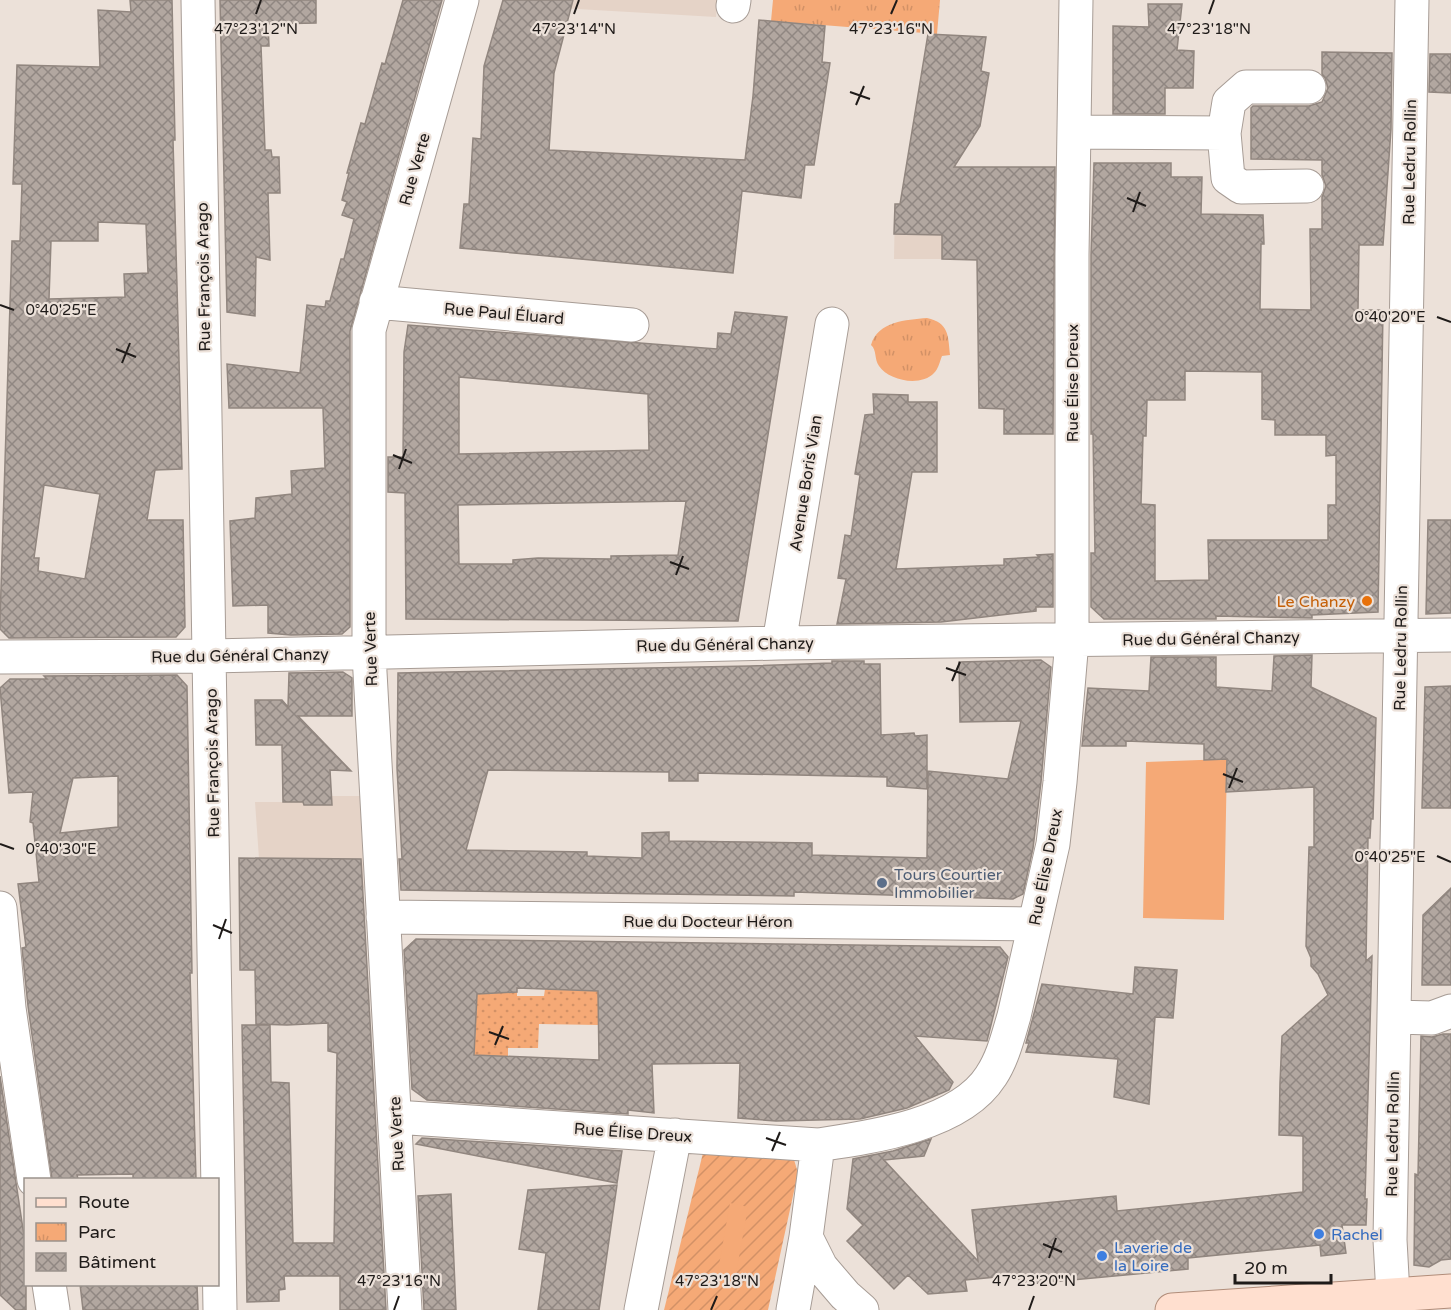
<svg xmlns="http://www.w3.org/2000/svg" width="1451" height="1310" viewBox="0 0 1451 1310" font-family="'Varela Round',sans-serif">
<defs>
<pattern id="grass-dots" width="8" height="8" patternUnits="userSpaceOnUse" patternTransform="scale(1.5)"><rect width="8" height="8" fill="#f5a976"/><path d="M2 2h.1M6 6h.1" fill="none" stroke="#d29166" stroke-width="1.8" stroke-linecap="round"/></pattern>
<pattern id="park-tufts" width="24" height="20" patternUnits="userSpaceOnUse" patternTransform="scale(1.5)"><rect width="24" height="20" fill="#f5a976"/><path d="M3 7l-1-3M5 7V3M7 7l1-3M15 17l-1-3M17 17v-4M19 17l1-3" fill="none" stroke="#d29166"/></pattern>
<pattern id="garden-furrows" width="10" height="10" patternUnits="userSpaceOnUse" patternTransform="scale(1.5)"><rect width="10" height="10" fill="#f5a976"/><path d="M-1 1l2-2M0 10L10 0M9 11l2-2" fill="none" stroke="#d29166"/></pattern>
<pattern id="building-cross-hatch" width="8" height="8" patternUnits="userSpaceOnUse" patternTransform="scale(1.5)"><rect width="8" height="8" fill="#b2a7a0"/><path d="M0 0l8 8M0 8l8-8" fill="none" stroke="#908782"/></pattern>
</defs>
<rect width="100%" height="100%" fill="#ece1d9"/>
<path fill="#e5d3c7" d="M 561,0 L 717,0 L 716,17 L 560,8 Z
M 895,204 L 942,206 L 942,259 L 894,259 Z
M 332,796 L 360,796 L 364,888 L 261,887 L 255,802 L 303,802 L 304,805 L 331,805 Z"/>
<path fill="url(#grass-dots)" d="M 462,984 L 490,992 L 517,992 L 517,996 L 544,996 L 545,989 L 598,991 L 598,1025 L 539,1024 L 538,1048 L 508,1048 L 508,1057 L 474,1055 L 476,1023 L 436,1022 Z"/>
<path fill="url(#park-tufts)" d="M 773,0 L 940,0 L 937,34 L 771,21 Z
M 927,318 C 949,323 948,335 950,355 L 942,356 C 940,361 938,370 934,373 C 921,387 889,381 879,366 C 874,359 877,350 871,345 C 878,321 906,320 927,318 Z"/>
<path fill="url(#garden-furrows)" d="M 705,1145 L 792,1153 L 798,1173 L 768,1310 L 664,1310 Z"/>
<path fill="#f5a976" d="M 1227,759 L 1224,920 L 1143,918 L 1146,762 Z
M 730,1203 L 748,1207 L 734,1285 L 716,1282 Z"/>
<path fill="url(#building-cross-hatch)" stroke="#91867f" stroke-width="1.5" fill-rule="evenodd" d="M 130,0 L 172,0 L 175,140 L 173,140 L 182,469 L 155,470 L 147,520 L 183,520 L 185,627 L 176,637 L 9,638 L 0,629 L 0,620 L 12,241 L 20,241 L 22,184 L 13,184 L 17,65 L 100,67 L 98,10 L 131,12 ZM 98,222 L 146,224 L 148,273 L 124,274 L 125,297 L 49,299 L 51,241 L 98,241 ZM 44,485 L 100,494 L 85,579 L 38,571 L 39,558 L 34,558 Z
M 220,0 L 316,0 L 316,23 L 268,24 L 269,46 L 261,46 L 265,150 L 271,150 L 272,157 L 279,157 L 280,193 L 268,193 L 270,260 L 256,257 L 255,316 L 227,312 Z
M 403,0 L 442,0 L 350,331 L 350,627 L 342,634 L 291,635 L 268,633 L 268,605 L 233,606 L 230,521 L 255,518 L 256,498 L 292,494 L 291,471 L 325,468 L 323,408 L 229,408 L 227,364 L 300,373 L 307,305 L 325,307 L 326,301 L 330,301 L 341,259 L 344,259 L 354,219 L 342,215 L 347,202 L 342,200 L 349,173 L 347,173 L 361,123 L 365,124 L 382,63 L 385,64 Z
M 503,0 L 573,0 L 554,73 L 549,150 L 745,160 L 753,96 L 759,20 L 825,26 L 822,62 L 830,63 L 814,165 L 805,165 L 801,198 L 742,191 L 733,273 L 460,248 L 464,204 L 469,204 L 473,138 L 481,139 L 484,66 Z
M 1148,4 L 1182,4 L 1177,50 L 1194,51 L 1193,88 L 1165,88 L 1165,114 L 1113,114 L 1113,26 L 1149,27 Z
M 928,34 L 986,37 L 981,71 L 989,73 L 980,126 L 954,167 L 1055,167 L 1053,434 L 1004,434 L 1004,409 L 979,408 L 977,260 L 942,259 L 942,235 L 894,234 L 895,204 L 900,204 Z
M 1322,52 L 1392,53 L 1391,129 L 1383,245 L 1359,245 L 1358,310 L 1383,310 L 1378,612 L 1312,615 L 1312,618 L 1216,616 L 1216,619 L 1104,619 L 1091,607 L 1091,553 L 1095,553 L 1093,434 L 1091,434 L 1091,255 L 1094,163 L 1171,163 L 1171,177 L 1202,177 L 1201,214 L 1263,215 L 1264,244 L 1261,244 L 1260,309 L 1311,310 L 1310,229 L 1322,229 L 1322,197 L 1326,186 L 1322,175 L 1322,160 L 1251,159 L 1251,108 L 1253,106 L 1309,106 L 1322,102 L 1328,88 L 1325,78 L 1322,75 ZM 1185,371 L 1262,372 L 1262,419 L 1275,420 L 1275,435 L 1326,435 L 1326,456 L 1336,455 L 1336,505 L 1328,505 L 1328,540 L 1208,540 L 1209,580 L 1155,581 L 1155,505 L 1141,504 L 1143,436 L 1146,436 L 1147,400 L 1185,400 Z
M 1430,54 L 1451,54 L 1451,93 L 1429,92 Z
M 735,312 L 787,317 L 738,621 L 406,619 L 405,493 L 388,492 L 388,457 L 403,457 L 404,352 L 408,325 L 717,349 L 718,333 L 731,334 ZM 459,377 L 648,394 L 649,450 L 459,454 ZM 686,501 L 678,555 L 611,556 L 611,559 L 538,558 L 513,560 L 513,564 L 459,564 L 458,505 Z
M 873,394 L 908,395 L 908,402 L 937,402 L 937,472 L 912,472 L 896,569 L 1004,565 L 1004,559 L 1039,557 L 1037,555 L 1053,554 L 1053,607 L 1036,607 L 1036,611 L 941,622 L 837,624 L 846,579 L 838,578 L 845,535 L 851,536 L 860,475 L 855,474 L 865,415 L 874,414 Z
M 1428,520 L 1451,520 L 1451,613 L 1426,614 Z
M 1312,655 L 1311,687 L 1376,718 L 1373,819 L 1371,819 L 1370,838 L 1368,838 L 1366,961 L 1372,956 L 1365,1199 L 1367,1199 L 1366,1225 L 1342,1225 L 1346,1253 L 1321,1256 L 1320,1245 L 1188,1258 L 1188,1269 L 1136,1274 L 1019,1285 L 1019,1275 L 965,1280 L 967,1291 L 928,1294 L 908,1275 L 894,1289 L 847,1241 L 863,1225 L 847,1209 L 853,1159 L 893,1151 L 931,1139 L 924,1156 L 884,1160 L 978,1261 L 972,1210 L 1116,1196 L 1117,1211 L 1303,1192 L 1303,1136 L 1279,1135 L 1280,1083 L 1282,1036 L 1328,995 L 1318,974 L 1311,966 L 1311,958 L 1306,946 L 1309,847 L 1314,847 L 1314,787 L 1226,792 L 1227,759 L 1204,760 L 1204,744 L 1126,741 L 1126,746 L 1082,746 L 1088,688 L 1149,691 L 1151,657 L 1216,657 L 1216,687 L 1272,691 L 1274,656 Z
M 1041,660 L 1051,667 L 1041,782 L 1033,848 L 1023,894 L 1013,899 L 794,892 L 794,896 L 401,890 L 399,859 L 402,859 L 397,768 L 398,673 L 750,666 L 832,663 L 832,661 L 864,661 L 864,664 L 880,664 L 881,735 L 914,733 L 915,736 L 927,735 L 927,789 L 887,786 L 887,777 L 698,773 L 698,781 L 669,781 L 669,772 L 488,770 L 466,850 L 587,852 L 587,856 L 642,858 L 642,833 L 669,832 L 669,841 L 812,843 L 812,855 L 927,858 L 928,771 L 1008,779 L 1021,721 L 960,722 L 959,662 Z
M 343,672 L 352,678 L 352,716 L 298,716 L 351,771 L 330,770 L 332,805 L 304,805 L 303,802 L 283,802 L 282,745 L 256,745 L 255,700 L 282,700 L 288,707 L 289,673 Z
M 177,675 L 187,686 L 192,973 L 190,973 L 196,1179 L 133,1179 L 133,1174 L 77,1175 L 78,1179 L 52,1179 L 28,1006 L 22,948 L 26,947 L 18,884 L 39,882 L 33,823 L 30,822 L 33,792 L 9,793 L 0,688 L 10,679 L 47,679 L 44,676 ZM 118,776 L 118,827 L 60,833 L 73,778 Z
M 1451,686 L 1451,808 L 1422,808 L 1425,687 Z
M 239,858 L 361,859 L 386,1310 L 340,1310 L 340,1276 L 284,1276 L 285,1289 L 279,1290 L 279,1301 L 247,1302 L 242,1025 L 270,1025 L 271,1082 L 289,1083 L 293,1243 L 334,1243 L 337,1053 L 328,1051 L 328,1023 L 287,1025 L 256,1024 L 255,970 L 240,970 Z
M 1451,888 L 1451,985 L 1422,985 L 1423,915 Z
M 416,939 L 1000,947 L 1008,957 L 987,1041 L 915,1036 L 953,1082 L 949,1090 L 907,1108 L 860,1119 L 776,1121 L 738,1118 L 740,1063 L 652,1064 L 654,1113 L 628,1110 L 628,1114 L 427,1100 L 412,1089 L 404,950 ZM 517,988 L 598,991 L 599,1060 L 474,1055 L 477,994 L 517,992 Z
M 1135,967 L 1177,970 L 1173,1018 L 1155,1017 L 1149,1104 L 1114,1097 L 1118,1059 L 1026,1052 L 1029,1043 L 1026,1043 L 1042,984 L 1133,994 Z
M 1443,1034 L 1451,1034 L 1451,1259 L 1441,1260 L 1429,1267 L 1414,1265 L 1415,1174 L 1418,1175 L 1421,1036 L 1432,1037 Z
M 0,1076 L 26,1249 L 26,1310 L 16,1310 L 0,1295 Z
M 422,1138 L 622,1151 L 617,1183 L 416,1144 Z
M 617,1185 L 599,1310 L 538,1310 L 546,1253 L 519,1249 L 528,1190 Z
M 451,1194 L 456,1310 L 424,1310 L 418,1196 Z
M 80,1284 L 197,1284 L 198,1310 L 83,1310 Z"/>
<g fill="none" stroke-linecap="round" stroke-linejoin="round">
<defs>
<path id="minor" d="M 198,0 L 220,1310
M 733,6 L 734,0
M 1074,132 L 1224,133
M 1307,186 L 1241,187 L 1228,178 L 1224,133 L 1229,102 L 1246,87 L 1309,87
M 376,302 L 632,325
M 779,643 L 832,324
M 0,657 L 210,656 L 779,643 L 1451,635
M 0,908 L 9,1008 L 34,1180
M 383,917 L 1033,924
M 1394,1017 L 1432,1018 L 1451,1011
M 395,1117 L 818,1145 C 872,1137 960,1125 991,1076 C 1003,1058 1008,1036 1014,1016 L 1053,844 L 1060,782 L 1072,640 L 1072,255 L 1076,0
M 806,1237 L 821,1267 L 845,1295 L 862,1310
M 49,1284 L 53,1310
M 1393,1295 L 1390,1240 L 1412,0
M 405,1310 L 369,654 L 369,330 L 462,0
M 641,1310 L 675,1135
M 793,1310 L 806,1237 L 818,1145"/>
<path id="major" d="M 1172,1310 L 1451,1291"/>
</defs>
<use href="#minor" stroke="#a79c95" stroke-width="35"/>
<use href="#major" stroke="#b18d7a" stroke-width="35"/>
<use href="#minor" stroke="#fff" stroke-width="33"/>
<use href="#major" stroke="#ffdfcf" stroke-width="33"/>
</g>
<path fill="none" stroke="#1f1b19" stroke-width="2" d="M 256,14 L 261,0M 574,14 L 579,0M 891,14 L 897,0M 1209,14 L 1214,0M 850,92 L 870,99M 856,105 L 864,86M 1127,198 L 1146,206M 1133,212 L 1140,192M 0,305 L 14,310M 1437,317 L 1451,322M 116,349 L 136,357M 122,363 L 130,343M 393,455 L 412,463M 399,469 L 406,449M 670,562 L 689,569M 676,575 L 683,556M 946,668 L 966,675M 952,681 L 960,662M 1223,774 L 1243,782M 1229,788 L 1237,768M 0,844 L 14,849M 1437,856 L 1451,862M 213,925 L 232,933M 219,939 L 226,919M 489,1032 L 509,1039M 495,1045 L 503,1026M 766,1138 L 786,1145M 772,1151 L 780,1132M 1043,1244 L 1062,1252M 1049,1258 L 1056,1238M 394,1310 L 399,1296M 711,1310 L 717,1296M 1029,1310 L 1034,1296"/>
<circle fill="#e8710a" stroke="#ece1d9" stroke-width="2" cx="1367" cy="601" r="6"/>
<circle fill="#5c6f8a" stroke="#ece1d9" stroke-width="2" cx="882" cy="883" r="6"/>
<g fill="#3f7fe0" stroke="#ece1d9" stroke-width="2">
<circle cx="1319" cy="1234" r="6"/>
<circle cx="1102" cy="1256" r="6"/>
</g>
<g text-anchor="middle" stroke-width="4.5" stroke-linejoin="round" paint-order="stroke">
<g font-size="16" fill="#1f1b19" stroke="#ece1d9">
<text transform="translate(1409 162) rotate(-89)" y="6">Rue Ledru Rollin</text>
<text transform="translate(414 169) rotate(-74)" y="6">Rue Verte</text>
<text transform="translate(203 277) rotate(-91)" y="6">Rue François Arago</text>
<text transform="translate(504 313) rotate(5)" y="6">Rue Paul Éluard</text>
<text transform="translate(1072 383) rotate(-90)" y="6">Rue Élise Dreux</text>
<text transform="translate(805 483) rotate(-81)" y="6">Avenue Boris Vian</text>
<text transform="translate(1211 638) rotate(-1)" y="6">Rue du Général Chanzy</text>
<text transform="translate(725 644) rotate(-1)" y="6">Rue du Général Chanzy</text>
<text transform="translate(1400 648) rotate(-89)" y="6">Rue Ledru Rollin</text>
<text transform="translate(370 649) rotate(-92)" y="6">Rue Verte</text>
<text transform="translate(240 655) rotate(-1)" y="6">Rue du Général Chanzy</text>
<text transform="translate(212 763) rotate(-91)" y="6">Rue François Arago</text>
<text transform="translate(1045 867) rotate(-79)" y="6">Rue Élise Dreux</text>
<text x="708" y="927">Rue du Docteur Héron</text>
<text transform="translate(633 1132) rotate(4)" y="6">Rue Élise Dreux</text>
<text transform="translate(396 1134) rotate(-93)" y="6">Rue Verte</text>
<text transform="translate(1392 1134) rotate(-89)" y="6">Rue Ledru Rollin</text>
</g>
<g font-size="16" fill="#c56008" stroke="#ece1d9" text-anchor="end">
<text x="1355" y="607">Le Chanzy</text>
</g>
<g font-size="16" fill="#4e5e75" stroke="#ece1d9" text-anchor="start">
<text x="894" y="880">Tours Courtier<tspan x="894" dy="18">Immobilier</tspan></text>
</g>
<g font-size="16" fill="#366cbe" stroke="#ece1d9" text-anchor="start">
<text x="1331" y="1240">Rachel</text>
<text x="1114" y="1253">Laverie de<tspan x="1114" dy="18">la Loire</tspan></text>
</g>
</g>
<g font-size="15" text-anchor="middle" fill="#1f1b19" stroke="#ece1d9" stroke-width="4.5" stroke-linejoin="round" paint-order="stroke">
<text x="574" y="34">47°23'14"N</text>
<text x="256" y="34">47°23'12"N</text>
<text x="891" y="34">47°23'16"N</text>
<text x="1209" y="34">47°23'18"N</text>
<text x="61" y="315">0°40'25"E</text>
<text x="1390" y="322">0°40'20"E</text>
<text x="61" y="854">0°40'30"E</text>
<text x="1390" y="862">0°40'25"E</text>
<text x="399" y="1286">47°23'16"N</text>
<text x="717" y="1286">47°23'18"N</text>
<text x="1034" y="1286">47°23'20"N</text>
</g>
<rect x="24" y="1178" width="195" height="108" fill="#ece1d9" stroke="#9a928c" stroke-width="1.5"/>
<rect x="36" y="1198" width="30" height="9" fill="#ffdfcf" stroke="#9a928c" stroke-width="1.5"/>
<text x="78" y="1208" font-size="18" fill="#1f1b19">Route</text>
<rect x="36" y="1223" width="30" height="18" fill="url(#park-tufts)" stroke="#9a928c" stroke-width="1.5"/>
<text x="78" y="1238" font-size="18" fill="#1f1b19">Parc</text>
<rect x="36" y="1253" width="30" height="18" fill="url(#building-cross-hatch)" stroke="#9a928c" stroke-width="1.5"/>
<text x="78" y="1268" font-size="18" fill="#1f1b19">Bâtiment</text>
<path d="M1235 1274v9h96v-9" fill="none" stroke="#1f1b19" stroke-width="3"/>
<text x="1244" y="1274" font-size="18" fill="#1f1b19" stroke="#ece1d9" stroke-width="4.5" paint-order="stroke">20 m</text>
</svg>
